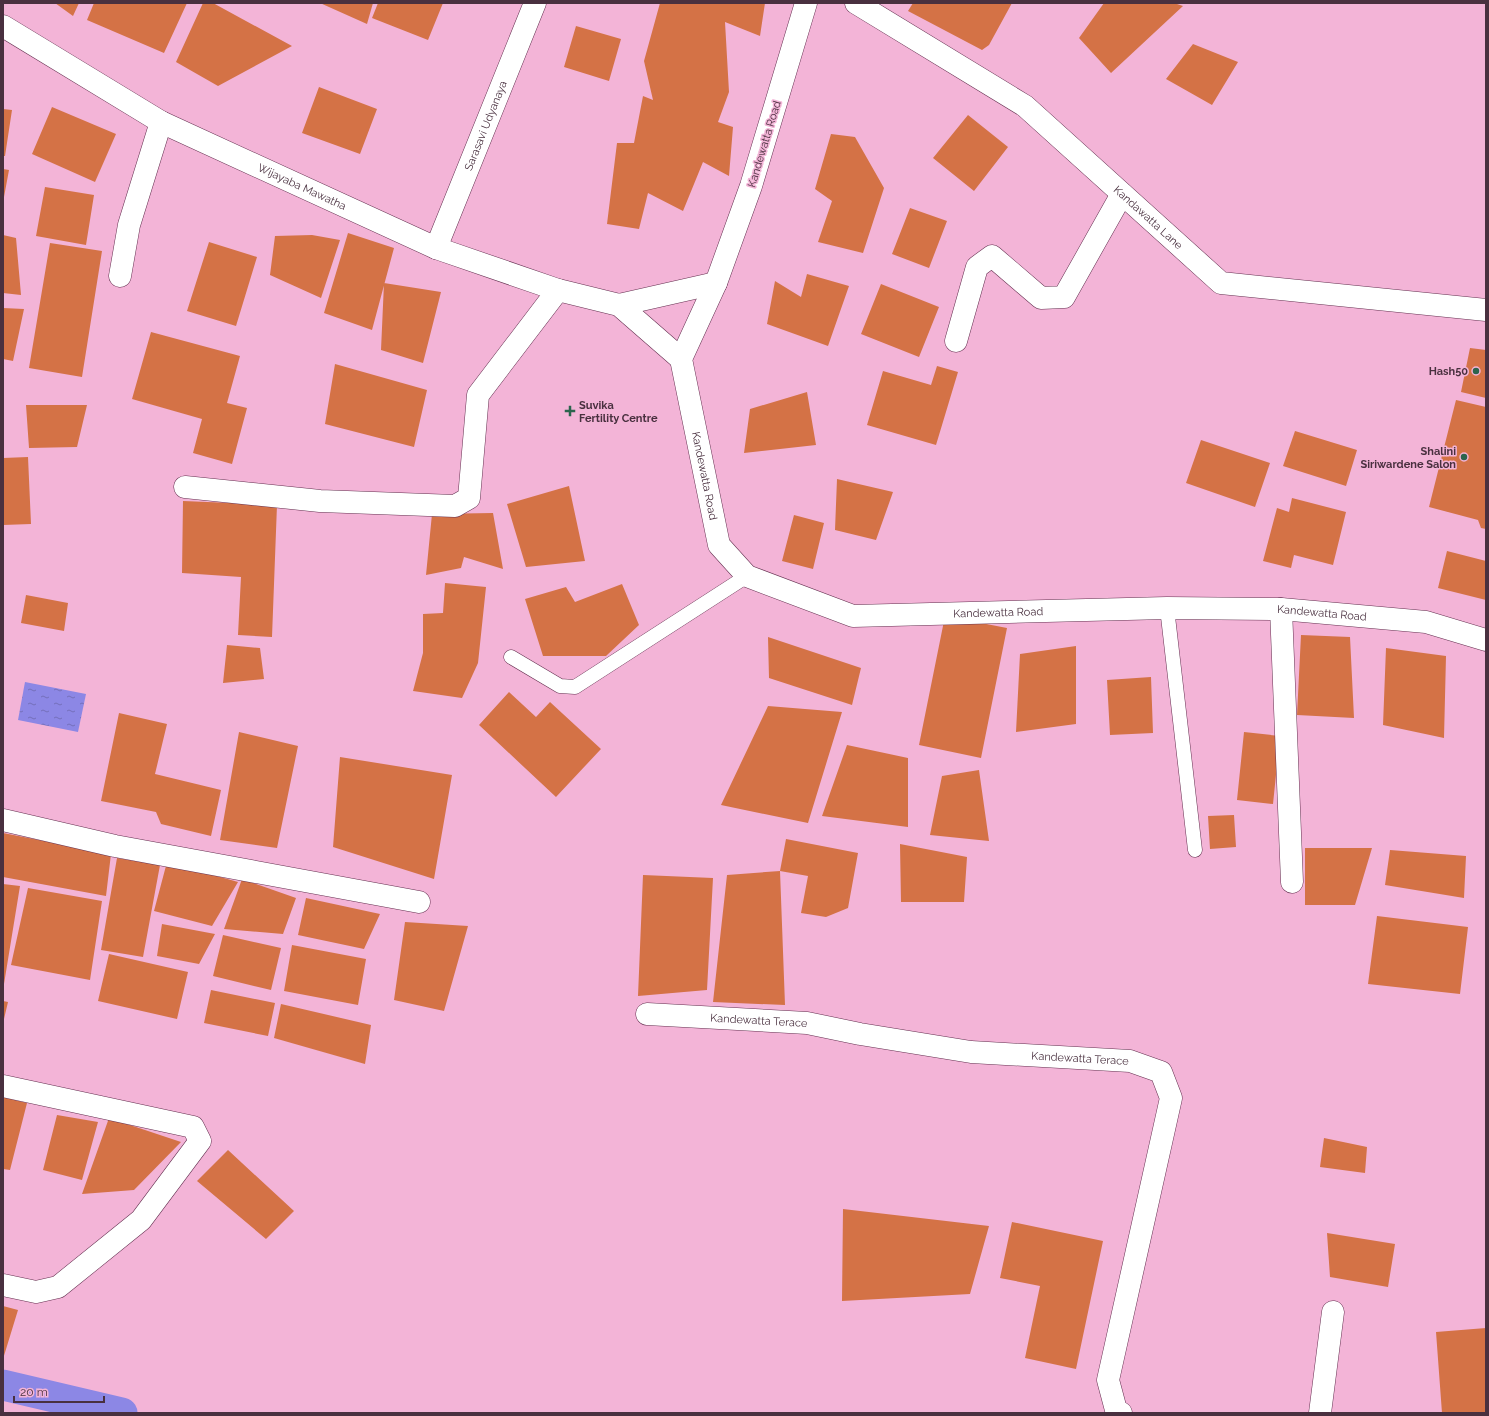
<svg xmlns="http://www.w3.org/2000/svg" width="1489" height="1416" viewBox="0 0 1489 1416" font-family="Raleway,sans-serif">
<defs>
<pattern id="water-ripples" width="26" height="14" patternUnits="userSpaceOnUse"><rect width="26" height="14" fill="#8c87e5"/><path d="M2 4q2-2 4 0t4 0M15 11q2-2 4 0t4 0" fill="none" stroke="#746fbb"/></pattern>
</defs>
<rect width="100%" height="100%" fill="#f3b4d7"/>
<path fill="url(#water-ripples)" d="M 25,682 L 86,694 L 78,732 L 18,720 Z"/>
<g fill="none" stroke-linecap="round" stroke-linejoin="round">
<path stroke="#8c87e5" stroke-width="31" d="M 3,1385 L 122,1413"/>
</g>
<path fill="#d47246" d="M 55,3 L 79,3 L 73,16 Z
M 94,3 L 187,3 L 164,53 L 87,20 Z
M 203,3 L 213,3 L 292,46 L 218,86 L 176,62 Z
M 320,3 L 373,3 L 367,24 Z
M 378,3 L 443,3 L 428,40 L 372,18 Z
M 660,3 L 765,3 L 760,36 L 725,22 L 729,92 L 718,122 L 733,127 L 729,176 L 703,162 L 683,211 L 648,193 L 639,229 L 607,224 L 617,143 L 634,143 L 643,96 L 653,100 L 644,61 Z
M 913,3 L 1012,3 L 989,45 L 982,50 L 908,11 Z
M 1104,3 L 1174,3 L 1183,6 L 1111,73 L 1079,38 Z
M 576,26 L 621,39 L 609,81 L 564,67 Z
M 1193,44 L 1238,62 L 1212,105 L 1166,79 Z
M 319,87 L 377,109 L 360,154 L 302,133 Z
M 52,107 L 116,134 L 95,182 L 32,154 Z
M 3,109 L 12,110 L 5,156 L 3,156 Z
M 968,115 L 1008,147 L 974,191 L 933,158 Z
M 831,134 L 855,137 L 884,188 L 863,253 L 818,242 L 832,201 L 815,189 Z
M 3,169 L 9,170 L 4,197 L 3,197 Z
M 45,187 L 94,195 L 86,245 L 36,236 Z
M 910,208 L 947,221 L 929,268 L 892,254 Z
M 348,233 L 394,248 L 372,330 L 324,313 Z
M 3,235 L 16,238 L 21,295 L 3,293 Z
M 312,235 L 340,240 L 321,298 L 270,275 L 275,236 Z
M 209,242 L 257,257 L 236,326 L 187,311 Z
M 50,243 L 102,251 L 82,377 L 29,368 Z
M 807,274 L 849,286 L 828,346 L 767,324 L 775,281 L 801,297 Z
M 384,283 L 441,292 L 423,363 L 381,350 Z
M 881,284 L 939,307 L 919,357 L 861,334 Z
M 3,308 L 24,309 L 13,361 L 3,359 Z
M 151,332 L 240,356 L 227,403 L 247,408 L 232,464 L 193,453 L 202,419 L 132,399 Z
M 1470,348 L 1486,350 L 1486,398 L 1461,392 Z
M 335,364 L 427,390 L 414,447 L 325,424 Z
M 937,366 L 958,372 L 936,445 L 867,425 L 883,371 L 931,385 Z
M 807,392 L 816,445 L 744,453 L 750,409 Z
M 1456,400 L 1486,407 L 1486,529 L 1481,528 L 1478,520 L 1429,507 Z
M 26,405 L 87,405 L 77,447 L 29,448 Z
M 1295,431 L 1357,450 L 1346,486 L 1283,466 Z
M 1201,440 L 1270,463 L 1255,507 L 1186,483 Z
M 28,457 L 31,524 L 3,525 L 3,458 Z
M 837,479 L 893,492 L 876,540 L 835,530 Z
M 569,486 L 585,561 L 526,567 L 507,504 Z
M 1292,498 L 1346,512 L 1333,565 L 1294,555 L 1291,568 L 1263,561 L 1277,508 L 1289,512 Z
M 183,501 L 277,505 L 272,637 L 238,635 L 241,577 L 182,573 Z
M 493,513 L 503,569 L 464,557 L 461,568 L 426,575 L 432,514 Z
M 794,515 L 824,523 L 813,569 L 782,561 Z
M 1447,551 L 1486,561 L 1486,600 L 1438,588 Z
M 445,583 L 486,587 L 478,663 L 462,698 L 413,691 L 423,653 L 423,614 L 443,613 Z
M 622,584 L 639,625 L 606,656 L 543,656 L 525,599 L 566,587 L 575,602 Z
M 26,595 L 68,603 L 64,631 L 21,623 Z
M 945,616 L 1007,628 L 981,758 L 919,745 Z
M 1301,635 L 1350,637 L 1354,718 L 1297,715 Z
M 768,637 L 861,668 L 852,705 L 769,678 Z
M 227,645 L 260,648 L 264,679 L 223,683 Z
M 1076,646 L 1076,724 L 1016,732 L 1020,654 Z
M 1386,648 L 1446,656 L 1444,738 L 1383,725 Z
M 1151,677 L 1153,733 L 1110,735 L 1107,680 Z
M 509,692 L 536,717 L 550,702 L 601,749 L 556,797 L 479,725 Z
M 768,706 L 842,712 L 808,823 L 721,805 Z
M 119,713 L 167,724 L 155,774 L 221,790 L 211,836 L 161,824 L 156,812 L 101,801 Z
M 239,732 L 298,746 L 277,848 L 220,840 Z
M 1244,732 L 1280,736 L 1273,804 L 1237,800 Z
M 847,745 L 908,758 L 908,827 L 822,816 Z
M 340,757 L 452,775 L 434,879 L 333,847 Z
M 979,770 L 989,841 L 930,835 L 942,776 Z
M 1234,815 L 1236,847 L 1210,849 L 1208,816 Z
M 3,833 L 111,854 L 106,896 L 3,877 Z
M 786,839 L 858,853 L 848,908 L 826,917 L 801,913 L 808,876 L 780,871 L 785,1005 L 713,1002 L 727,875 L 780,871 Z
M 900,844 L 967,857 L 964,902 L 901,902 Z
M 1305,848 L 1372,848 L 1355,905 L 1305,905 Z
M 1390,850 L 1466,856 L 1464,898 L 1385,885 Z
M 117,858 L 160,865 L 143,957 L 101,950 Z
M 167,862 L 238,882 L 212,926 L 154,911 Z
M 643,875 L 713,878 L 707,990 L 638,996 Z
M 242,879 L 296,898 L 283,934 L 224,929 Z
M 3,884 L 20,886 L 4,984 L 3,984 Z
M 28,888 L 102,901 L 90,980 L 11,965 Z
M 306,898 L 380,914 L 364,949 L 298,935 Z
M 1377,916 L 1468,927 L 1460,994 L 1368,984 Z
M 405,922 L 468,926 L 444,1011 L 394,1000 Z
M 162,924 L 215,934 L 199,964 L 157,956 Z
M 223,935 L 281,948 L 271,990 L 213,976 Z
M 292,945 L 366,959 L 358,1005 L 284,991 Z
M 109,954 L 188,972 L 177,1019 L 98,1001 Z
M 211,990 L 275,1003 L 268,1036 L 204,1023 Z
M 3,1001 L 8,1002 L 4,1019 L 3,1019 Z
M 281,1004 L 371,1025 L 365,1064 L 274,1038 Z
M 3,1097 L 27,1103 L 10,1170 L 3,1169 Z
M 57,1115 L 98,1122 L 82,1180 L 43,1170 Z
M 109,1118 L 181,1142 L 134,1190 L 82,1194 Z
M 1324,1138 L 1367,1147 L 1365,1173 L 1320,1167 Z
M 228,1150 L 294,1211 L 266,1239 L 197,1181 Z
M 843,1209 L 989,1226 L 970,1294 L 842,1301 Z
M 1012,1222 L 1103,1241 L 1076,1369 L 1025,1358 L 1040,1286 L 1000,1278 Z
M 1327,1233 L 1395,1244 L 1388,1287 L 1330,1277 Z
M 3,1306 L 18,1310 L 3,1359 Z
M 1486,1328 L 1486,1412 L 1442,1413 L 1436,1332 Z"/>
<g fill="none" stroke-linecap="round" stroke-linejoin="round">
<defs>
<path id="lane" d="M 1167,608 L 1195,850
M 511,657 L 560,686 L 575,687 L 747,576"/>
<g id="street">
<path id="s1" d="M 856,3 L 1025,106 L 1221,283 L 1486,310"/>
<path id="s2" d="M 436,248 L 535,3"/>
<path d="M 120,276 L 129,225 L 161,122"/>
<path d="M 956,341 L 977,267 L 992,256 L 1041,298 L 1064,297 L 1122,194"/>
<path d="M 185,487 L 320,501 L 455,506 L 469,498 L 478,395 L 558,290"/>
<path d="M 1281,609 L 1292,882"/>
<path d="M 3,820 L 115,846 L 419,902"/>
<path id="s3" d="M 647,1014 L 807,1023 L 860,1034 L 971,1052 L 1130,1061 L 1161,1072 L 1171,1098 L 1108,1380 L 1116,1410 L 1121,1413"/>
<path d="M 3,1086 L 193,1127 L 200,1141 L 141,1220 L 58,1287 L 36,1292 L 3,1285"/>
<path d="M 1320,1413 L 1333,1312"/>
</g>
<g id="secondary">
<path id="s4" d="M 806,3 L 751,186 L 716,283 L 681,359 L 719,545 L 747,576 L 853,616 L 1167,608 L 1281,609 L 1426,622 L 1486,640"/>
<path id="s5" d="M 3,26 L 161,122 L 436,248 L 558,290 L 619,305 L 681,359"/>
<path d="M 619,305 L 716,283"/>
</g>
</defs>
<use href="#lane" stroke="#653151" stroke-width="15"/>
<use href="#street" stroke="#653151" stroke-width="23"/>
<use href="#secondary" stroke="#653151" stroke-width="23"/>
<use href="#lane" stroke="#fff" stroke-width="14"/>
<use href="#street" stroke="#fff" stroke-width="22"/>
<use href="#secondary" stroke="#fff" stroke-width="22"/>
</g>
<g fill="#2b644d" stroke="#f3b4d7" stroke-width="1.5">
<circle cx="1476" cy="371" r="4"/>
<path d="M568 405h4v4h4v4h-4v4h-4v-4h-4v-4h4z"/>
<circle cx="1464" cy="457" r="4"/>
</g>
<g text-anchor="middle" stroke-width="3" stroke-linejoin="round" paint-order="stroke">
<g font-size="11" fill="#49303f" stroke="#f3b4d7">
<text dy="4" stroke="none"><textPath href="#s2" startOffset="132">Sarasavi Udyanaya</textPath></text>
<text transform="translate(764 144) rotate(-73)" y="4">Kandewatta Road</text>
<text dy="4" stroke="none"><textPath href="#s5" startOffset="340">Wijayaba Mawatha</textPath></text>
<text dy="4" stroke="none"><textPath href="#s1" startOffset="364">Kandawatta Lane</textPath></text>
<text dy="4" stroke="none"><textPath href="#s4" startOffset="497">Kandewatta Road</textPath></text>
<text dy="4" stroke="none"><textPath href="#s4" startOffset="868">Kandewatta Road</textPath></text>
<text dy="4" stroke="none"><textPath href="#s4" startOffset="1192">Kandewatta Road</textPath></text>
<text dy="4" stroke="none"><textPath href="#s3" startOffset="112">Kandewatta Terace</textPath></text>
<text dy="4" stroke="none"><textPath href="#s3" startOffset="436">Kandewatta Terace</textPath></text>
</g>
<g font-size="11" font-weight="bold" fill="#49303f" stroke="#f3b4d7" text-anchor="end">
<text x="1468" y="375">Hash50</text>
<text x="579" y="409" text-anchor="start">Suvika<tspan x="579" dy="13">Fertility Centre</tspan></text>
<text x="1456" y="455">Shalini<tspan x="1456" dy="13">Siriwardene Salon</tspan></text>
</g>
</g>
<rect width="1489" height="1416" fill="none" stroke="#49303f" stroke-width="8"/>
<path d="M14 1396v6h90v-6" fill="none" stroke="#49303f" stroke-width="2"/>
<text x="20" y="1396" font-size="12" fill="#49303f" stroke="#f3b4d7" stroke-width="3" paint-order="stroke">20 m</text>
</svg>
